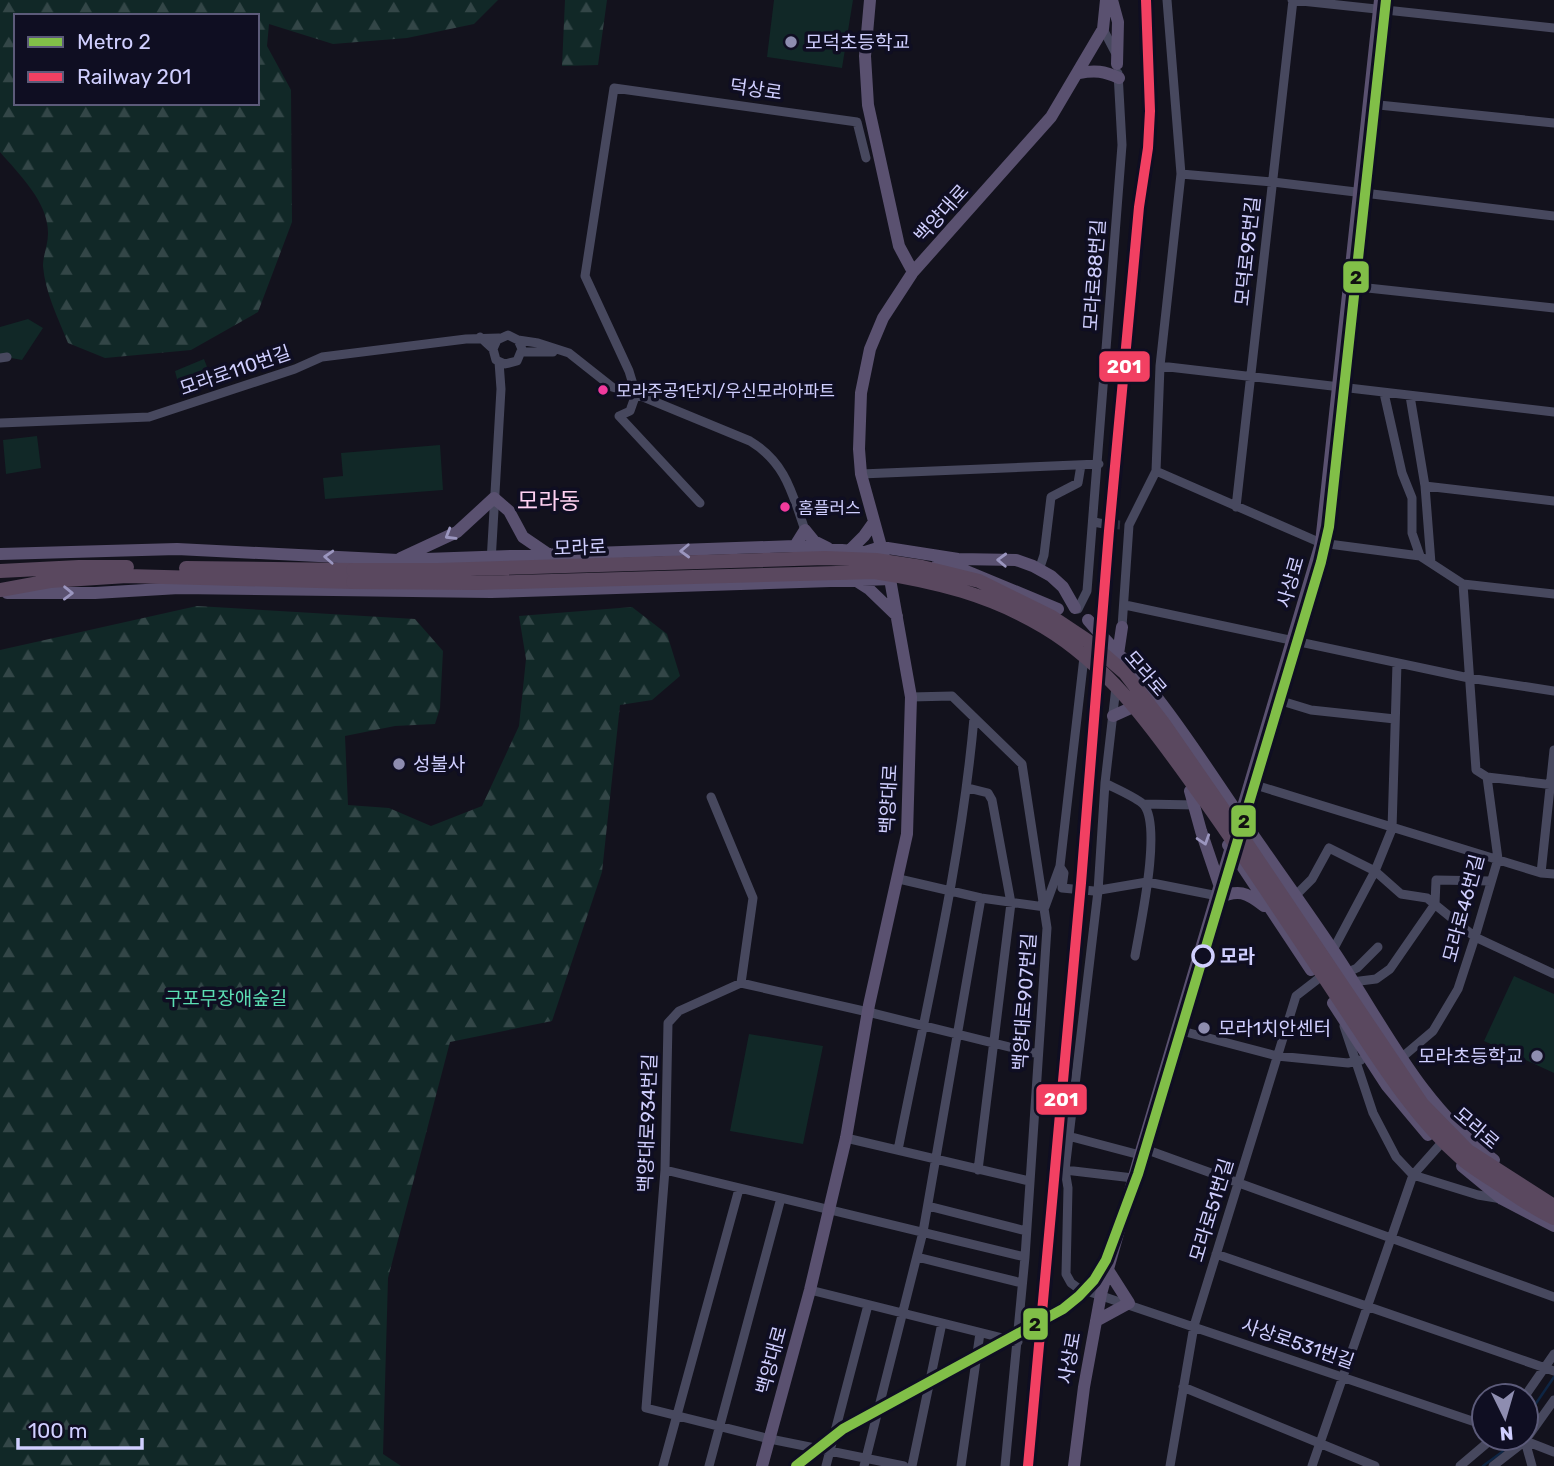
<svg xmlns="http://www.w3.org/2000/svg" width="1554" height="1466" viewBox="0 0 1554 1466" font-family="Rubik,'Noto Sans KR',sans-serif">
<defs>
<pattern id="forest-firs" width="22" height="20" patternUnits="userSpaceOnUse" patternTransform="scale(1.75)"><rect width="22" height="20" fill="#112827"/><path d="M5 1l3.5 6h-7zM16 11l3.5 6h-7z" fill="#334647"/></pattern>
</defs>
<rect width="100%" height="100%" fill="#13121d"/>
<path fill="url(#forest-firs)" fill-rule="evenodd" d="M 0,0 L 498,0 L 474,24 L 407,38 L 333,44 L 269,24 L 267,46 L 291,90 L 292,222 L 258,312 L 191,350 L 105,358 L 68,343 C 58,318 45,292 43,266 C 43,255 48,245 48,234 C 49,203 19,174 0,152 ZM 16,16 L 257,16 L 257,103 L 16,103 Z
M 565,0 L 607,0 L 598,65 L 562,66 Z
M 197,606 L 415,619 L 443,651 L 440,708 L 435,724 L 395,726 L 345,736 L 348,805 L 389,808 L 431,826 L 482,806 L 519,726 L 526,659 L 519,616 L 632,607 L 667,634 L 680,676 L 652,700 L 620,705 L 602,872 L 552,1021 L 450,1042 L 388,1278 L 383,1454 L 401,1466 L 0,1466 L 0,650 Z"/>
<path fill="#112827" d="M 774,0 L 853,0 L 842,68 L 767,57 Z
M 28,319 L 43,328 L 22,360 L 0,356 L 0,327 Z
M 204,359 L 212,380 L 180,391 L 175,371 Z
M 37,436 L 41,468 L 6,474 L 3,440 Z
M 440,445 L 443,490 L 325,499 L 323,478 L 343,476 L 341,453 Z
M 1514,976 L 1554,994 L 1554,1073 L 1484,1041 Z
M 749,1034 L 823,1046 L 803,1144 L 730,1131 Z"/>
<g fill="none" stroke-linecap="round" stroke-linejoin="round">
<path stroke="#0e2543" stroke-width="2.5" d="M 1526,1418 L 1554,1377
M 1483,1466 L 1502,1452 L 1512,1438"/>
<path stroke="#2f2e3f" stroke-width="9" stroke-dasharray="9 4.5" stroke-linecap="butt" d="M 1104,524 L 1120,525"/>
<path stroke="#47485e" stroke-width="9" d="M 1292,0 L 1554,28
M 1103,29 L 1115,52
M 1369,104 L 1554,123
M 1181,174 L 1273,182 L 1554,216
M 1349,286 L 1554,308
M 480,337 L 493,349 L 496,360 L 505,364 L 517,361 L 522,349 L 518,340 L 508,335 L 497,340 L 493,349
M 518,340 L 538,343 L 569,353 L 612,387 L 636,394 L 750,441 C 786,463 792,493 805,530
M 522,352 L 553,352
M 0,358 L 7,357
M 1160,366 L 1554,412
M 1384,393 L 1402,473 L 1412,498 L 1412,533 L 1420,556
M 1410,396 L 1425,486 L 1431,563
M 0,423 L 149,417 L 295,369 L 322,357 L 466,339 L 499,338
M 1156,471 L 1160,366 L 1181,174 L 1167,0
M 861,474 L 1099,464
M 1425,486 L 1554,501
M 700,503 L 619,416 L 630,411 L 636,394 L 629,371 L 585,276 L 614,88 L 857,122 L 866,158
M 1236,507 L 1293,0
M 1094,522 L 1104,524
M 491,562 L 501,389 L 499,362
M 1039,570 L 1044,555 L 1051,497 L 1078,483 L 1081,465
M 1125,605 L 1469,678 L 1554,691
M 1078,609 L 1087,591 L 1122,145 L 1118,73
M 1122,627 L 1129,525 L 1156,471 L 1321,543 L 1420,556 L 1463,584 L 1554,594
M 1116,687 L 1105,783 L 1098,891 L 1065,1170 L 1068,1188 L 1066,1274 L 1071,1283 L 1078,1288 L 1484,1425
M 911,697 L 952,696 L 1022,764 L 1047,928 L 1025,1257 L 1005,1466
M 1275,699 L 1311,710 L 1395,719
M 1487,777 L 1554,785
M 1105,783 C 1114,788 1138,798 1144,805 C 1162,828 1140,926 1135,956
M 1249,783 L 1541,873 L 1554,874
M 968,788 L 988,793 L 992,800 L 1011,903 L 978,1170
M 711,797 L 753,898 L 741,983
M 1143,804 L 1196,805
M 1060,867 L 1064,873 L 1062,888 L 1094,891 L 1147,882 L 1218,896
M 1541,873 L 1554,750
M 899,879 L 981,898 L 1045,907 L 1060,866 L 1084,657
M 1295,896 L 1312,879 L 1329,848 L 1375,871 L 1401,894 L 1427,898 L 1475,937 L 1554,974
M 1333,950 L 1375,871 L 1392,829 L 1397,663
M 1346,973 L 1357,968 L 1378,947
M 1352,982 L 1376,979 L 1390,969 L 1435,904 L 1436,880 L 1491,881
M 1344,1026 L 1373,1113 L 1396,1157 L 1413,1175 L 1478,1195 L 1502,1199
M 1178,1030 L 1277,1056 L 1348,1063 L 1361,1060
M 1400,1059 L 1433,1031 L 1458,989 L 1475,937 L 1498,859 L 1487,777 L 1476,770 L 1463,584
M 1068,1136 L 1140,1155
M 846,1138 L 1029,1181
M 1142,1148 L 1554,1297
M 898,1150 C 926,1007 961,864 974,718
M 665,1170 L 1025,1257
M 1065,1170 L 1133,1178
M 928,1206 L 1026,1231
M 1216,1254 L 1554,1371
M 917,1257 L 1022,1283
M 810,1290 L 1018,1342
M 1183,1387 L 1375,1466
M 1525,1396 L 1554,1354
M 1518,1438 L 1554,1452
M 1525,1441 L 1532,1466
M 663,1466 L 739,1189
M 709,1466 L 781,1198
M 826,1466 L 868,1305
M 864,1466 L 923,1232 L 981,898
M 904,1466 L 770,1439 L 646,1408 L 665,1170 L 668,1023 L 679,1011 L 741,983 L 868,1012 L 1038,1054
M 912,1466 L 942,1323
M 961,1466 L 980,1333
M 1170,1466 L 1194,1326 L 1296,996 L 1318,979
M 1312,1466 L 1413,1175 L 1445,1139
M 1460,1466 L 1493,1438
M 1493,1466 L 1525,1441 L 1554,1400"/>
<path stroke="#5a5170" stroke-width="12" d="M 870,0 L 865,56 L 868,105 L 899,246 L 913,272
M 1112,0 L 1118,22 L 1117,64
M 1079,73 C 1095,70 1104,71 1119,78
M 795,546 L 805,530 L 814,541 L 828,548
M 848,552 L 864,536 L 874,522
M 0,554 L 177,549 L 398,560 L 795,546 L 865,552 L 881,547 L 958,559 L 1016,560 L 1033,566 L 1051,576 L 1063,587 L 1075,608
M 401,558 L 457,532 L 494,498 L 509,511 L 523,537 L 548,554
M 938,563 L 959,568 L 1058,609
M 855,580 L 869,589 L 897,616
M 7,593 L 95,593 L 179,588 L 491,592 L 892,579
M 1088,620 C 1111,647 1136,671 1158,699 C 1186,735 1211,774 1237,812 C 1268,857 1300,901 1331,947 C 1382,1022 1418,1104 1494,1160
M 1118,654 L 1122,627
M 1113,716 L 1133,707
M 1190,791 L 1201,831 L 1220,887
M 1228,845 L 1311,970
M 1217,898 C 1239,889 1246,892 1264,906
M 1333,1003 L 1387,1086 L 1428,1135
M 1462,1166 L 1502,1199 L 1554,1226
M 1096,1321 L 1129,1303 L 1108,1270
M 762,1466 L 810,1290 L 846,1138 L 869,1005 L 907,834 L 911,697 L 890,579 L 861,474 L 859,449 L 861,393 L 870,349 L 883,318 L 913,272 L 1051,117 L 1103,29 L 1106,0
M 1074,1466 L 1084,1387 L 1101,1294 L 1142,1148 L 1321,543 L 1380,0"/>
<path stroke="#5a485f" stroke-width="14" d="M 186,568 L 353,570
M 0,571 L 79,567 L 127,567
M 0,590 L 50,581 L 127,576 L 353,582"/>
<path stroke="#5a485f" stroke-width="14" d="M 353,570 L 438,570 L 825,558 L 876,560 L 922,567 L 979,581 L 1052,617 L 1088,641 L 1125,673 L 1164,724 L 1245,841 L 1422,1104 L 1468,1151 L 1554,1206
M 353,582 L 477,583 L 874,572 C 935,581 991,595 1044,627 C 1114,669 1158,736 1205,801 C 1257,874 1306,950 1356,1025 C 1387,1072 1418,1120 1461,1158 C 1472,1168 1487,1176 1500,1185 C 1518,1197 1534,1209 1554,1218"/>
<defs>
<path id="rail-1" d="M 1028,1466 L 1081,883 L 1109,531 L 1139,207 L 1148,148 L 1150,111 L 1146,0"/>
</defs>
<use href="#rail-1" stroke="#0f0e22" stroke-width="16"/>
<use href="#rail-1" stroke="#f24062" stroke-width="10"/>
<defs>
<path id="metro-1" d="M 796,1466 L 843,1429 L 1063,1309 L 1079,1296 L 1094,1280 L 1106,1260 L 1138,1174 L 1321,562 L 1329,527 L 1386,0"/>
</defs>
<use href="#metro-1" stroke="#0f0e22" stroke-width="16"/>
<use href="#metro-1" stroke="#81bf48" stroke-width="10"/>
</g>
<defs><path id="oneway-chevron" d="M-2-3.5L2.5 0L-2 3.5" fill="none" stroke-width="1.6" stroke-linecap="round" stroke-linejoin="round" transform="scale(1.75)"/></defs>
<g stroke="#9b96bf">
<use href="#oneway-chevron" transform="translate(450 535) rotate(149)"/>
<use href="#oneway-chevron" transform="translate(685 551) rotate(178)"/>
<use href="#oneway-chevron" transform="translate(329 557) rotate(-177)"/>
<use href="#oneway-chevron" transform="translate(1002 560) rotate(-178)"/>
<use href="#oneway-chevron" transform="translate(68 593) rotate(1)"/>
<use href="#oneway-chevron" transform="translate(1204 840) rotate(72)"/>
</g>
<g fill="#8e8db0" stroke="#0f0e22" stroke-width="2.5">
<circle cx="791" cy="42" r="7"/>
<circle cx="399" cy="764" r="7"/>
<circle cx="1204" cy="1028" r="7"/>
<circle cx="1537" cy="1056" r="7"/>
</g>
<g fill="#f13a9d" stroke="#0f0e22" stroke-width="2.5">
<circle cx="603" cy="390" r="6"/>
<circle cx="785" cy="507" r="6"/>
</g>
<circle fill="#0f0e22" stroke="#d0cfff" stroke-width="3.5" cx="1203" cy="956" r="10"/>
<g text-anchor="middle" stroke-width="7" stroke-linejoin="round" paint-order="stroke">
<g font-size="17" fill="#d0cfff" stroke="#0f0e22" text-anchor="start">
<text x="616" y="397">모라주공1단지/우신모라아파트</text>
<text x="798" y="514">홈플러스</text>
</g>
<g font-size="19" fill="#d0cfff" stroke="#0f0e22" text-anchor="start">
<text x="805" y="49">모덕초등학교</text>
<text x="413" y="771">성불사</text>
<text x="1218" y="1035">모라1치안센터</text>
<text x="1523" y="1063" text-anchor="end">모라초등학교</text>
</g>
<g font-size="19" fill="#d0cfff" stroke="#0f0e22">
<text transform="translate(756 89) rotate(8)" y="7">덕상로</text>
<text transform="translate(941 213) rotate(-48)" y="7">백양대로</text>
<text transform="translate(1247 251) rotate(-84)" y="7">모덕로95번길</text>
<text transform="translate(1094 275) rotate(-86)" y="7">모라로88번길</text>
<text transform="translate(235 370) rotate(-19)" y="7">모라로110번길</text>
<text transform="translate(580 547) rotate(-2)" y="7">모라로</text>
<text transform="translate(1290 582) rotate(-74)" y="7">사상로</text>
<text transform="translate(1146 673) rotate(49)" y="7">모라로</text>
<text transform="translate(888 799) rotate(-87)" y="7">백양대로</text>
<text transform="translate(1463 908) rotate(-75)" y="7">모라로46번길</text>
<text transform="translate(1024 1002) rotate(-86)" y="7">백양대로907번길</text>
<text transform="translate(647 1123) rotate(-88)" y="7">백양대로934번길</text>
<text transform="translate(1477 1128) rotate(41)" y="7">모라로</text>
<text transform="translate(1211 1210) rotate(-73)" y="7">모라로51번길</text>
<text transform="translate(1298 1343) rotate(19)" y="7">사상로531번길</text>
<text transform="translate(1069 1358) rotate(-80)" y="7">사상로</text>
<text transform="translate(771 1360) rotate(-75)" y="7">백양대로</text>
</g>
<g font-size="19" font-weight="bold" fill="#d0cfff" stroke="#0f0e22" text-anchor="start">
<text x="1220" y="963">모라</text>
</g>
<g font-size="19" fill="#5bdeb3" stroke="#0f0e22">
<text x="226" y="1005">구포무장애숲길</text>
</g>
<g font-size="23" fill="#ffd1f2" stroke="#0f0e22">
<text x="549" y="509">모라동</text>
</g>
</g>
<g stroke="#0f0e22" stroke-width="2.5">
<rect x="1342" y="260" width="28" height="34" rx="7" fill="#81bf48"/>
<rect x="1098" y="350" width="53" height="33" rx="7" fill="#f24062"/>
<rect x="1230" y="804" width="27" height="34" rx="7" fill="#81bf48"/>
<rect x="1035" y="1083" width="53" height="33" rx="7" fill="#f24062"/>
<rect x="1022" y="1307" width="27" height="34" rx="7" fill="#81bf48"/>
</g>
<g font-size="19" text-anchor="middle" font-weight="bold" fill="#fff">
<text x="1124" y="373">201</text>
<text x="1061" y="1106">201</text>
</g>
<g font-size="19" text-anchor="middle" font-weight="bold" fill="#111">
<text x="1356" y="284">2</text>
<text x="1244" y="828">2</text>
<text x="1035" y="1331">2</text>
</g>
<rect x="14" y="14" width="245" height="91" fill="#0f0e22" stroke="#5c5b7a" stroke-width="2"/>
<rect x="28" y="37" width="35" height="10" fill="#81bf48" stroke="#5c5b7a" stroke-width="2"/>
<text x="77" y="49" font-size="21" fill="#d0cfff">Metro 2</text>
<rect x="28" y="72" width="35" height="10" fill="#f24062" stroke="#5c5b7a" stroke-width="2"/>
<text x="77" y="84" font-size="21" fill="#d0cfff">Railway 201</text>
<g transform="translate(1505 1417) rotate(175)"><circle r="33" fill="#0f0e22" stroke="#5c5b7a" stroke-width="2"/>
<path d="M0-5L12 26L0 18L-12 26Z" fill="#8e8db0"/>
<text y="-10" font-size="19" font-weight="bold" text-anchor="middle" fill="#d0cfff">N</text>
</g>
<path d="M18 1438v10h124v-10" fill="none" stroke="#d0cfff" stroke-width="3.5"/>
<text x="28" y="1438" font-size="21" fill="#d0cfff" stroke="#0f0e22" stroke-width="5" paint-order="stroke">100 m</text>
</svg>
